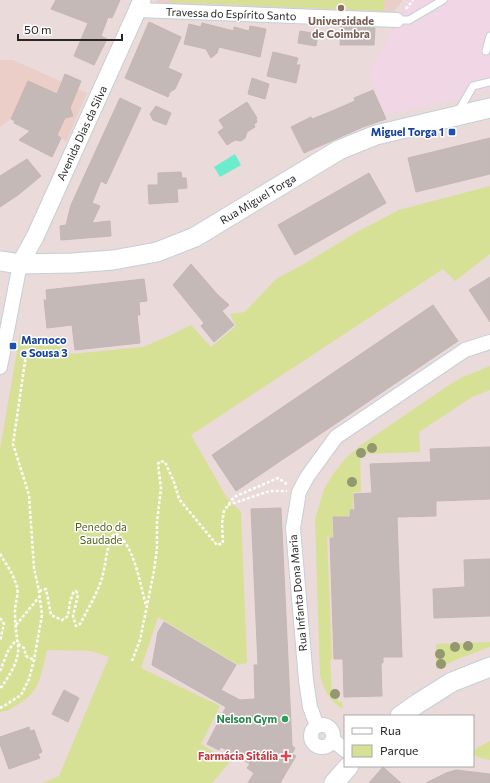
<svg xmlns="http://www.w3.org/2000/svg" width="490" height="783" viewBox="0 0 490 783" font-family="Commissioner,sans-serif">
<rect width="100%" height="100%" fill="#eadad9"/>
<path fill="#eccec8" d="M 156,0 L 403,0 L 393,13 L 158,4 Z
M 0,60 L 13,60 L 87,93 L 66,142 L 61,138 L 15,115 L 0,127 Z"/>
<path fill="#f1d6e5" d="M 408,0 L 490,0 L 490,90 L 391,114 L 384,111 L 369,74 Z"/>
<path fill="#d6e195" d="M 171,0 L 384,0 L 384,11 L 170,2 Z
M 490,186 L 490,254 L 455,281 L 443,269 L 191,435 L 227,498 L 241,512 L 247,663 L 238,665 L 158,617 L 141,668 L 220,706 L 201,744 L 230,762 L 212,783 L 43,783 L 59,776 L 109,657 L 91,651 L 47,650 C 39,684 40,693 7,711 L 5,711 L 0,712 L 0,449 L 20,334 L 31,346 L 30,339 L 42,336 L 71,354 L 143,347 L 169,336 L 191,325 L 211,347 L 236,326 L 230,314 L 245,312 L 276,279 L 304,264 L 357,232 L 399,210 Z
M 490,366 L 490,390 L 472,397 L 419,432 L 420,452 L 360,454 L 361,492 L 353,492 L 353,510 L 349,510 L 349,516 L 332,517 L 333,537 L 327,537 L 332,659 L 330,660 L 332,693 L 338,693 L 338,702 L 342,702 L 343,709 C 329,701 324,690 320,675 L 315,520 L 324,489 L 333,474 L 346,458 L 361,445 L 452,383 L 463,377 Z
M 490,642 L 490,647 L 460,658 L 436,669 L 436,644 Z
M 490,741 L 490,760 L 478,757 L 473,754 L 473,752 L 477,748 Z"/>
<path fill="#6bedcd" d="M 235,154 L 241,165 L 220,177 L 214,167 Z"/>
<path fill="#c5b9b8" stroke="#c5b5b3" d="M 56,0 L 120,0 L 112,18 L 108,17 L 101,36 L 107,39 L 94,65 L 74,56 L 88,23 L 51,9 Z
M 149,22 L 181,37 L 168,68 L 182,74 L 175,89 L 170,92 L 168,97 L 125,78 Z
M 202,23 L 234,31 L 234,27 L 249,31 L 250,26 L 266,29 L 260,57 L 219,47 L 217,53 L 211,58 L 206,49 L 184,44 L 189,24 L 201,27 Z
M 341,26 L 375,28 L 374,45 L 340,45 Z
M 300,31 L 318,34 L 316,46 L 298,43 Z
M 273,52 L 298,58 L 296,65 L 300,65 L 296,83 L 267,76 Z
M 65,74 L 81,81 L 70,108 L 73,116 L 65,118 L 57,135 L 61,138 L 52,157 L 19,140 L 30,131 L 14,123 L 15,121 L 11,119 L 28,81 L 57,94 Z
M 252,78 L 269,84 L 265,99 L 248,94 Z
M 373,90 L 386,119 L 363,127 L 304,153 L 291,127 L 311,117 L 312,119 L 332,111 L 355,101 L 354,98 Z
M 120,98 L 141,108 L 106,184 L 101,181 L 92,203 L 100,206 L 92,223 L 110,221 L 111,236 L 61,240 L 60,226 L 66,225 L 71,205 Z
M 247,102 L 257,118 L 256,119 L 257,122 L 254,124 L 255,127 L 247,132 L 245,138 L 241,141 L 235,140 L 227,145 L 218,132 L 224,128 L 219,120 Z
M 156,106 L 171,113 L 166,125 L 153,120 L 150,114 Z
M 490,138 L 490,174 L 416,192 L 408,158 Z
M 27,159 L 41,176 L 18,195 L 0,207 L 0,176 Z
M 181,172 L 182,178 L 186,178 L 187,188 L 177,189 L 178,202 L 149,204 L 148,185 L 158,185 L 158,173 Z
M 369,173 L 386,203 L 295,255 L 278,225 Z
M 191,264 L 217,294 L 229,305 L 222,311 L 234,325 L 214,342 L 201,326 L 204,323 L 173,285 Z
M 490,277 L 490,322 L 469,290 Z
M 144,279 L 147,301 L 139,302 L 140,315 L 137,315 L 140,343 L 75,350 L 72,325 L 47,328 L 44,300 L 47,300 L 46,290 Z
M 433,305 L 458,341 L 236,491 L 212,455 Z
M 490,447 L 490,499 L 436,501 L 436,516 L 397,517 L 402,657 L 383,657 L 383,663 L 381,663 L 382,696 L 344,697 L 343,659 L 334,659 L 330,538 L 334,538 L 333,517 L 350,517 L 350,510 L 355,510 L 354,494 L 372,493 L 370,464 L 431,462 L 430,449 Z
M 281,508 L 292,746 L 295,748 L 292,754 L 296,756 L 280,783 L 248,783 L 254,773 L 247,768 L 250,764 L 221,747 L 219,750 L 207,744 L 226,707 L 152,665 L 158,632 L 164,622 L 236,665 L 221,690 L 240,700 L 255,699 L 254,665 L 258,665 L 251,509 Z
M 490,559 L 490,616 L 434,618 L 433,589 L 465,587 L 464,560 Z
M 64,690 L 79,698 L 68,722 L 52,714 Z
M 29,727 L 30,731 L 34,730 L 42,752 L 38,754 L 40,758 L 9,769 L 0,744 L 0,737 Z
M 383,767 L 401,783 L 369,783 Z
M 456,770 L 490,774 L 490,783 L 426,783 L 446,773 Z"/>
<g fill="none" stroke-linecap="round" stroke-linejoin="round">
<defs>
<path id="service" d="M 397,20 L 409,20 L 443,0
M 486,51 L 490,36
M 458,112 L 473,86 L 490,82"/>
<path id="minor" d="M 138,10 L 397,20
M 0,367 L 20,264
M311 736a11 11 0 1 1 22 0a11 11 0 1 1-22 0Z
M 317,726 L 310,707 L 306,680 L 293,528 L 299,492 L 307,477 L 336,437 L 465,350 L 490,342
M 333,740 L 345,750"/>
<path id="tertiary" d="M 20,264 L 35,237 L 142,0"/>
<path id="secondary" d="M 0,261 L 20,264 L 73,263 L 113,260 L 157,252 L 195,237 L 339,150 L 376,135 L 490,108
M 400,716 L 417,704 L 452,682 L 490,667
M 334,783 L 349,766"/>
</defs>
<use href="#service" stroke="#c4d0d6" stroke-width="9"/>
<use href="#minor" stroke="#c4d0d6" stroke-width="16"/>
<use href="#tertiary" stroke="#c4d0d6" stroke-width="19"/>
<use href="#secondary" stroke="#c4d0d6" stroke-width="21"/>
<path stroke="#fff" stroke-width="2.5" stroke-dasharray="3 2" stroke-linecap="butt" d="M 406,9 L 413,0
M 228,505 L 270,491 L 287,491
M 0,554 C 6,564 13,573 16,584 C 20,593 15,602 15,611 C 15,623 16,633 18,644 C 20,661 9,676 0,689
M 39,591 L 46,589 L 51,615 L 62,620 L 68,616 L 70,602 L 73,593 L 76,591 L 78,595 L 73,616 L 76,626 L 80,624 C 88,609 97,594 102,578 C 106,564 106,548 113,535 L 117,534 C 135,547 140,585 146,605
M 0,618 L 4,624 L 0,641
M 16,625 L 40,596
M 18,644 L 24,648 L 26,656 L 34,660
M 132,661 L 140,640 L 154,571 L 157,548 L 157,522 L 161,488 L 158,464 L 160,461 L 165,462 L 174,482 L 179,499 L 217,545 L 223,543 L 222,523 L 224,511 L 234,497 L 278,478 L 288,485
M 0,671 L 8,651 L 16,640
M 0,708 L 4,706 L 21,695 L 29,679 L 34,660 L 42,615 L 39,591 L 34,568 L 29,495 L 13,444 L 27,348"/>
<use href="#service" stroke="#fff" stroke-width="7"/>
<use href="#minor" stroke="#fff" stroke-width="14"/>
<use href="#tertiary" stroke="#fff" stroke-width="17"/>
<use href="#secondary" stroke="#fff" stroke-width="19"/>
</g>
<g fill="#949870">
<circle cx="372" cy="448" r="5"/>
<circle cx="361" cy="453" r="5"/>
<circle cx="352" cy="482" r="5"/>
<circle cx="468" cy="646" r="5"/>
<circle cx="455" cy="647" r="5"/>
<circle cx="440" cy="654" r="5"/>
<circle cx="441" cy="664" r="5"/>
<circle cx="335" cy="694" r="5"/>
</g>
<circle fill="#8d6e63" stroke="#fff" stroke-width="1.5" cx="341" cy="8" r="4"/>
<g fill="#1a4fb4" stroke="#fff" stroke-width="1.5">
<rect x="448" y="128" width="8" height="8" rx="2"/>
<rect x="9" y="342" width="8" height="8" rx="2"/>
</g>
<circle fill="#2e9e5b" stroke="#fff" stroke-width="1.5" cx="285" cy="719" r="4"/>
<path fill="#e0444e" stroke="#fff" stroke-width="1.5" d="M284 750h4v4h4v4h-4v4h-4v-4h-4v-4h4z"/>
<g text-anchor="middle" stroke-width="3" stroke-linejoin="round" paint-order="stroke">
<g font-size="11" fill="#272727" stroke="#fff">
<text transform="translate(231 14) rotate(2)" y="4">Travessa do Espírito Santo</text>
<text transform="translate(82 133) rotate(-65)" y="4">Avenida Dias da Silva</text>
<text transform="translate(258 199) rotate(-31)" y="4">Rua Miguel Torga</text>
<text transform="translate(298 593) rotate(-95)" y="4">Rua Infanta Dona Maria</text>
</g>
<g font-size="11" font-weight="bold" fill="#785e54" stroke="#fff">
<text x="341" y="25">Universidade<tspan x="341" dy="13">de Coimbra</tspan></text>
</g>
<g font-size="11" font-weight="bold" fill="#164399" stroke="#fff" text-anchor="end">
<text x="444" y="136">Miguel Torga 1</text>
<text x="21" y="344" text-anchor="start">Marnoco<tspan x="21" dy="13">e Sousa 3</tspan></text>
</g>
<g font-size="11" fill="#4e621a" stroke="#fff">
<text x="101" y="531">Penedo da<tspan x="101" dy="13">Saudade</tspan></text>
</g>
<g font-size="11" font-weight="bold" fill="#27864d" stroke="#fff" text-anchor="end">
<text x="277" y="723">Nelson Gym</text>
</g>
<g font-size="11" font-weight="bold" fill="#be3a42" stroke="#fff" text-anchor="end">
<text x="278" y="760">Farmácia Sitália</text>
</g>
</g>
<rect x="344" y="715" width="130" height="52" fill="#ffffff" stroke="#a9a9a9"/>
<rect x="352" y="728" width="20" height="6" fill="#ffffff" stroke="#a9a9a9"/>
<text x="380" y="735" font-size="12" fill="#272727">Rua</text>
<rect x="352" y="745" width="20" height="12" fill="#d6e195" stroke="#a9a9a9"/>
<text x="380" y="755" font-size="12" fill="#272727">Parque</text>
<path d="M18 34v6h104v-6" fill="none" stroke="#272727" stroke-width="2"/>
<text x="24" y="34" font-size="12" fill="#272727" stroke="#ffffff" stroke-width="3" paint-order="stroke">50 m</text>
</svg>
